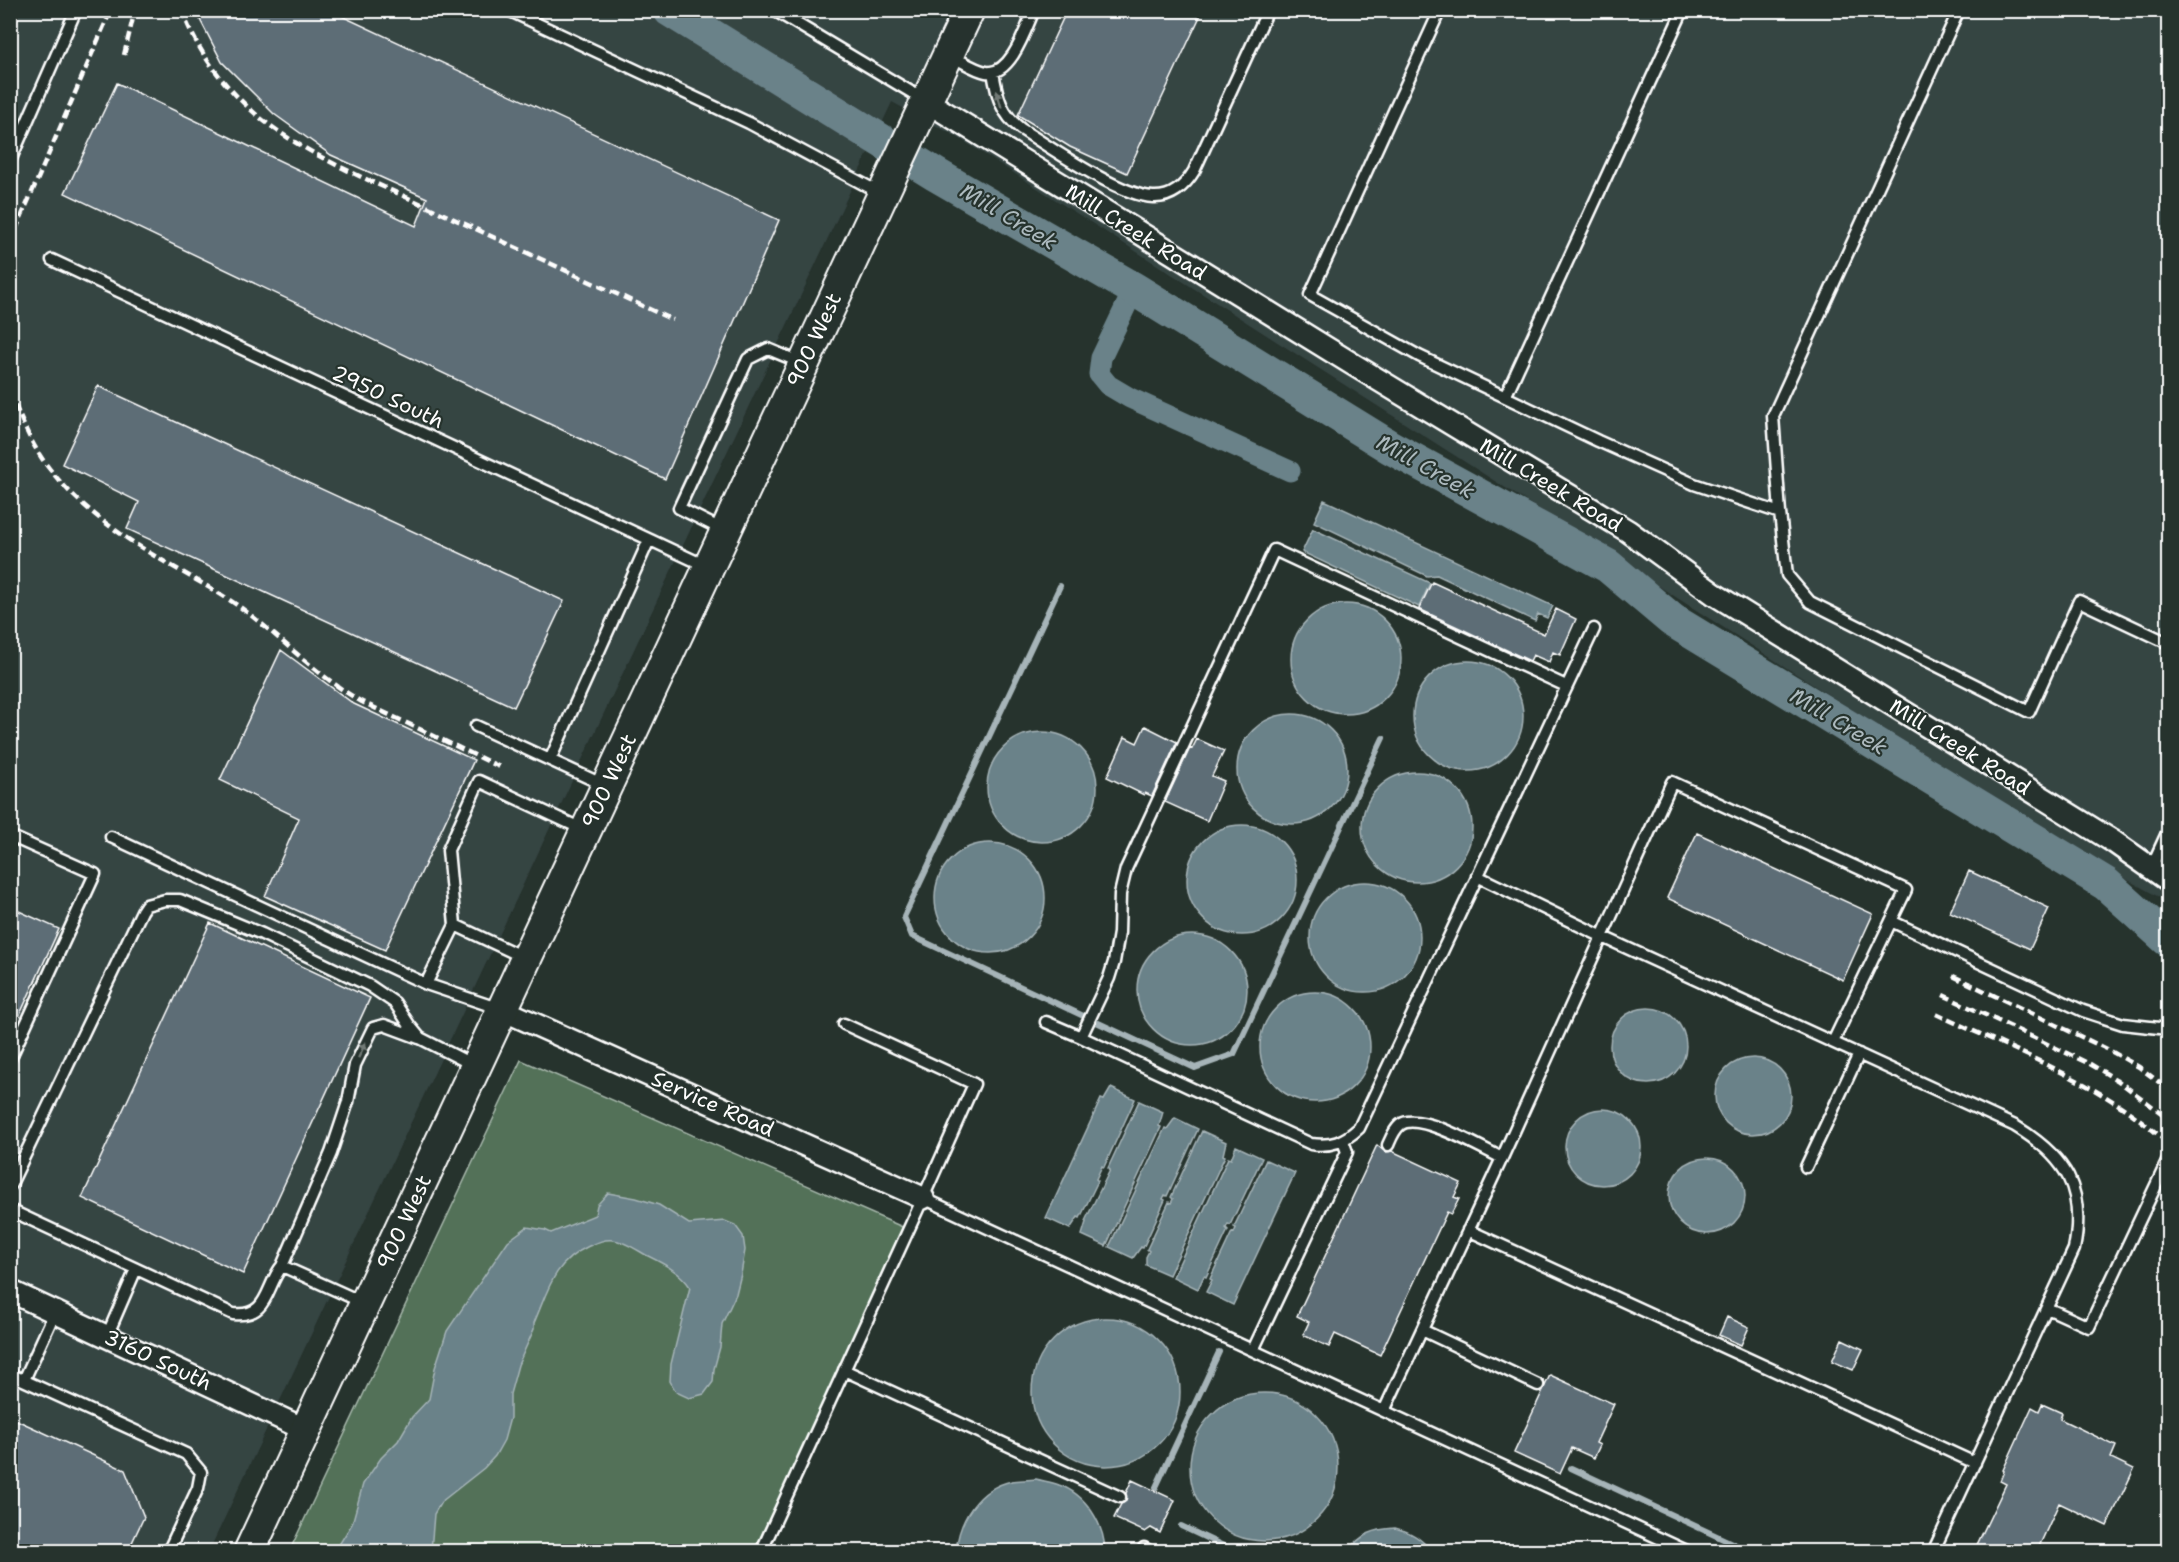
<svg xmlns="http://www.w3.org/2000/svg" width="2179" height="1562" viewBox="0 0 2179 1562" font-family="'Shantell Sans',sans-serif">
<rect width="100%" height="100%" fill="#26332d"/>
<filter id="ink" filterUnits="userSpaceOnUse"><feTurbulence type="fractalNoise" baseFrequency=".0167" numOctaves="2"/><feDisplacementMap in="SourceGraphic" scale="12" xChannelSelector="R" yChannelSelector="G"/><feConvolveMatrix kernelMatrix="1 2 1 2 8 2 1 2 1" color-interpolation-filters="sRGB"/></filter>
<g filter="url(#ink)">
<path fill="#364443" d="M 11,11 L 2168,11 L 2168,902 L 2057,841 L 959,138 L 892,102 L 209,1551 L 11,1552 Z"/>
<path fill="#527159" stroke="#a8b8ac" stroke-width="1.5" d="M 521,1060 L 907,1229 L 754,1551 L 289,1552 Z"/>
<path fill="#6a8289" stroke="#a6b4b8" stroke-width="1.5" d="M 1324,500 L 1553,606 L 1547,618 L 1538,614 L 1535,621 L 1437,575 L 1427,576 L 1314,522 Z
M 1313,529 L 1430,583 L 1419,607 L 1302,552 Z
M1291 659a55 55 0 1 1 110 0a55 55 0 1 1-110 0Z
M1413 716a55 55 0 1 1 110 0a55 55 0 1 1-110 0Z
M1237 769a55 55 0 1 1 110 0a55 55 0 1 1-110 0Z
M987 787a55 55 0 1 1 110 0a55 55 0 1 1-110 0Z
M1362 827a55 55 0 1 1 110 0a55 55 0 1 1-110 0Z
M1187 880a55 55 0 1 1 110 0a55 55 0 1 1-110 0Z
M935 898a55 55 0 1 1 110 0a55 55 0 1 1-110 0Z
M1310 937a55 55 0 1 1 110 0a55 55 0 1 1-110 0Z
M1137 990a55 55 0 1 1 110 0a55 55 0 1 1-110 0Z
M1260 1047a55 55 0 1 1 110 0a55 55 0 1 1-110 0Z
M1610 1046a38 38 0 1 1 76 0a38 38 0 1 1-76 0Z
M1715 1096a38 38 0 1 1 76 0a38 38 0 1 1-76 0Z
M 1111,1088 L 1135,1099 L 1104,1167 L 1102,1166 L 1096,1179 L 1098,1181 L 1080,1218 L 1078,1217 L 1070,1229 L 1046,1218 L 1101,1099 L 1104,1100 Z
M 1139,1101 L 1163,1112 L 1159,1126 L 1161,1127 L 1106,1246 L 1082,1235 L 1086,1222 L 1085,1221 L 1110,1170 L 1108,1168 Z
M1565 1147a38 38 0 1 1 76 0a38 38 0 1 1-76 0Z
M 1175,1118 L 1198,1129 L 1167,1196 L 1165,1195 L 1163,1199 L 1165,1200 L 1143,1248 L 1141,1247 L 1133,1258 L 1109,1247 L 1165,1128 L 1167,1129 Z
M 1202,1131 L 1226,1142 L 1223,1155 L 1225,1156 L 1169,1275 L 1146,1265 L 1146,1257 L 1149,1251 L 1147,1249 L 1169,1202 L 1171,1203 L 1173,1199 L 1171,1197 Z
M 1236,1146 L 1262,1158 L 1230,1225 L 1228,1224 L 1226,1228 L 1228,1230 L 1206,1277 L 1204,1276 L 1198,1289 L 1173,1277 L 1228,1158 L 1231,1159 Z
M1669 1196a38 38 0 1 1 76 0a38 38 0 1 1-76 0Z
M 1266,1160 L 1295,1173 L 1233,1305 L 1206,1292 L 1212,1280 L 1210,1279 L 1232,1232 L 1234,1233 L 1236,1228 L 1234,1227 Z
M 608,1193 L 636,1198 L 659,1205 L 689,1224 L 725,1221 L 735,1225 L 743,1236 L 745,1250 L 741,1274 L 736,1294 L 722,1324 L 720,1347 L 714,1369 L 713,1382 L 704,1394 L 689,1398 L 676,1392 L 670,1381 L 671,1364 L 690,1287 C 681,1272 662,1263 646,1255 C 637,1250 624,1241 613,1240 C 603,1239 596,1243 587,1247 C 553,1263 548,1291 534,1323 L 534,1329 L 518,1365 L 510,1394 L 510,1418 L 504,1440 L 495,1456 L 484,1468 L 441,1502 L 434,1514 L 431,1551 L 335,1551 L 352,1524 L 363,1484 L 381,1458 L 398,1441 L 412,1417 L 429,1399 L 435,1368 L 447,1331 L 508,1241 L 527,1227 L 545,1230 L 551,1233 L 595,1215 L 597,1205 Z
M1032 1392a74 74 0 1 1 148 0a74 74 0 1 1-148 0Z
M1190 1467a74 74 0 1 1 148 0a74 74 0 1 1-148 0Z
M 1036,1479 C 1043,1481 1051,1482 1059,1485 C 1086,1494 1104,1524 1105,1551 L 956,1551 C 959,1520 978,1488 1012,1481 C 1019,1480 1028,1480 1036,1479 Z
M 1395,1528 C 1411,1532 1421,1538 1431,1551 L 1349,1551 C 1360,1534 1375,1529 1395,1528 Z"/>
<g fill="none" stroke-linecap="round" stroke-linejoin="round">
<path stroke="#a6b4b8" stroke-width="6" d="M 1060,586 L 904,917 L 912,936 L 1195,1068 L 1234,1054 L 1383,738
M 1571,1468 L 1751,1552
M 1156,1487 L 1219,1352
M 1181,1526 L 1236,1552"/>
<path stroke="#6a8289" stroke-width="21" d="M 1134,289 L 1101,358 L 1099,374 L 1108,385 L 1130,398 L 1290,471"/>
<path stroke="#6a8289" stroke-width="34" d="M 670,10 L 935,174 L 1134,289 L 1390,447 L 1608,566 L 1672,620 L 2106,884 L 2168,940"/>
</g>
<path fill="#5d6d76" stroke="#fff" stroke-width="1.5" d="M 195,10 L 329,10 L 779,220 L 665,479 L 65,193 L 117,83 L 416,226 L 427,198 L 331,155 L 274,114 L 222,62 Z
M 1067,10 L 1203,10 L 1127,173 L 1070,147 L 1018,115 Z
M 98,386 L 564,601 L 514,707 L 127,529 L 139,502 L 62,464 Z
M 1432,582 L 1544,634 L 1556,609 L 1576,619 L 1560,655 L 1553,652 L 1549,662 L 1533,655 L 1530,661 L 1419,609 Z
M 281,650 L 354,704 L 474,760 L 385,950 L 265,896 L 299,818 L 220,780 Z
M 1145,726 L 1177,742 L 1152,796 L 1145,793 L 1144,795 L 1107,777 L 1125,737 L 1137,743 Z
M 1197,739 L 1224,751 L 1212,776 L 1224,781 L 1207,821 L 1165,802 L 1190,748 L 1192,749 Z
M 1697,833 L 1873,914 L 1843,980 L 1667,898 Z
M 1969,871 L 2049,908 L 2030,949 L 1950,912 Z
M 10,907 L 59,929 L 10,1036 Z
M 210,923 L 370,998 L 243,1274 L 82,1198 Z
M 1377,1145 L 1385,1152 L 1392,1151 L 1461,1183 L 1454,1197 L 1459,1199 L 1451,1214 L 1447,1212 L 1380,1355 L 1335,1334 L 1329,1347 L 1303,1335 L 1309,1322 L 1297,1316 Z
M 1727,1317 L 1749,1327 L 1741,1345 L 1719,1335 Z
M 1842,1339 L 1863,1349 L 1853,1370 L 1832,1361 Z
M 1550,1375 L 1614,1404 L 1596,1443 L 1600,1445 L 1594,1458 L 1572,1448 L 1560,1474 L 1514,1453 Z
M 2042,1404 L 2062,1413 L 2060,1419 L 2116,1446 L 2111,1458 L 2134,1469 L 2107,1526 L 2059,1503 L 2037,1551 L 1974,1551 L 2006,1484 L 2000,1481 L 2004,1471 L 2003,1470 L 2032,1407 L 2039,1411 Z
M 10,1417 L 125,1470 L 144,1517 L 128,1551 L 10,1551 Z
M 1132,1480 L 1175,1500 L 1160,1533 L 1151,1528 L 1145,1532 L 1114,1518 L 1121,1504 L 1126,1501 L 1126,1493 Z"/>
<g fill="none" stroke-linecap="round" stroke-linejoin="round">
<defs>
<path id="lane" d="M 508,10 L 749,123 L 882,194
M 774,10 L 926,101
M 1440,10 L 1310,295 L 1419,356 L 1598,441 L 1694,484 L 1780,513
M 1959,10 L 1773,416 L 1780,513 L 1787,575 L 1810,602 L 2029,712 L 2079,601 L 2168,643
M 951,56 C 962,61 975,70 986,72 C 1011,76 1026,28 1034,10
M 993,72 C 997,96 1001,114 1021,129 C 1051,148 1120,196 1153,197 C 1171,198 1185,186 1194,171 L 1268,10
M 10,161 L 76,10
M 52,260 L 708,567
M 1505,397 L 1683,10
M 725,531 L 679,508 L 748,359 L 768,349 L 802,363
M 476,726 L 604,785
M 550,760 L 649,540
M 10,836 L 95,874 L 10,1059
M 111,837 L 426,984 L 500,1009
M 2151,868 L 2168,831
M 1477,876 L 1603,937 L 2015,1126 C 2066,1157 2086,1189 2074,1249 L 1933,1552
M 1891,921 L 2083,1011 L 2123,1024 L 2168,1029
M 455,925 L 448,850 L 479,781 L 584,830
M 426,984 L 455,925 L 525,958
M 1046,1022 L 1081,1037 L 1109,978 L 1114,962 L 1119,933 L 1120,894 L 1126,869 L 1274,550 L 1566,686
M 1081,1037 L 1311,1144 C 1331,1147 1344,1142 1359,1128 L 1594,629
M 1388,1145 C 1391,1138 1394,1130 1400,1125 C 1418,1110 1483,1149 1502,1158
M 1806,1167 L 1859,1054
M 10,1186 L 142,911 L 146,905 L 165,900 L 180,900 L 262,934 L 370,986 L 395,1003 L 410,1026 L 420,1038 L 475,1066
M 923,1198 L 1689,1552
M 10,1210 L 233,1314 C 269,1318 265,1287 282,1266 L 364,1303
M 1468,1230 L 1975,1463
M 282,1266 L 331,1153 L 348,1102 L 355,1065 L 373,1028 L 384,1025 L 419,1038
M 2047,1308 L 2089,1327 L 2168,1160
M 1422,1330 L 1538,1385
M 107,1336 L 136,1269
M 1253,1350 L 1347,1152 L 1343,1141
M 844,1370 L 1120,1497
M 10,1374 L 186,1454 L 201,1472 L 198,1488 L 168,1552
M 24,1380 L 55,1312
M 1384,1411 L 1502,1158 L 1672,782 L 1906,890 L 1833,1042
M 761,1552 L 923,1198 L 974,1084 L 844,1024
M 1143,1552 L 1144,1548 L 1151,1552"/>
<path id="street" d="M 926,101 L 1354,365 L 1628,531 L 1714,594 L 2114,842 L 2168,880
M 503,1010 L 923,1198
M 10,1291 L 306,1430"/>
<path id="secondary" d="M 249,1552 L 969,10"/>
</defs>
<use href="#lane" stroke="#fff" stroke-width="15"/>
<use href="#street" stroke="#fff" stroke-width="26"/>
<use href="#secondary" stroke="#fff" stroke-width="34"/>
<use href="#lane" stroke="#26332d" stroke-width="10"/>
<use href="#street" stroke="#26332d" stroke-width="21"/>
<use href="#secondary" stroke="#26332d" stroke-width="30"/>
<path stroke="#fff" stroke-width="4.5" stroke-dasharray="9 4.5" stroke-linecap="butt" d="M 182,10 C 197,52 225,88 258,116 C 305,155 371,181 426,206 C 508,244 591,282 673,320
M 124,55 L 135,10
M 10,243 L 111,10
M 10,258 L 17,235
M 10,392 C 21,420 33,449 52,472 C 80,507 120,535 158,558 C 185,574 214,589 240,607 C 282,638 317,676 362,702 L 500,767
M 1953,976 L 2107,1049 L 2139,1067 L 2168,1089
M 1943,995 L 2090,1064 L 2117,1080 L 2168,1118
M 1936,1014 C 2009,1048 2111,1087 2168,1144"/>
</g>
<defs><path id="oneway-solid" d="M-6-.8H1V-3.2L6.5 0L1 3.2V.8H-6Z" transform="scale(1.5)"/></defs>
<g fill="#727a76">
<use href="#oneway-solid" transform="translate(999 99) rotate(-106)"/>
<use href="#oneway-solid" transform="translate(362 1050) rotate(-65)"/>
</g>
</g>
<g text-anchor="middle" stroke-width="4.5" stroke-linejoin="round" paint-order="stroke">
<g font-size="21" fill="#fff" stroke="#26332d">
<text transform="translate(1136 232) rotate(32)" y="7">Mill Creek Road</text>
<text transform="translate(814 340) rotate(-65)" y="7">900 West</text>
<text transform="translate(388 397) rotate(25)" y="7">2950 South</text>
<text transform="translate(1551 485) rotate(31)" y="7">Mill Creek Road</text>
<text transform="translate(1960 747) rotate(32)" y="7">Mill Creek Road</text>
<text transform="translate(609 781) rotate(-65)" y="7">900 West</text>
<text transform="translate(713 1104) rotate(24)" y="7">Service Road</text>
<text transform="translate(404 1222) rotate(-65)" y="7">900 West</text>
<text transform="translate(158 1360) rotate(25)" y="7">3160 South</text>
</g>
<g font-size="22" font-style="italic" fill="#adbabe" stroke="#26332d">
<text transform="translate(1009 216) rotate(31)" y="8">Mill Creek</text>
<text transform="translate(1426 466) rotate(29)" y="8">Mill Creek</text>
<text transform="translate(1839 721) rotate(31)" y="8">Mill Creek</text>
</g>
</g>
<rect width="2179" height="1562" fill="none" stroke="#26332d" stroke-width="36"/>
<rect x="18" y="18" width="2143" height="1526" fill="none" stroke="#fff" stroke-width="2" filter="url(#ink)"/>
</svg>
